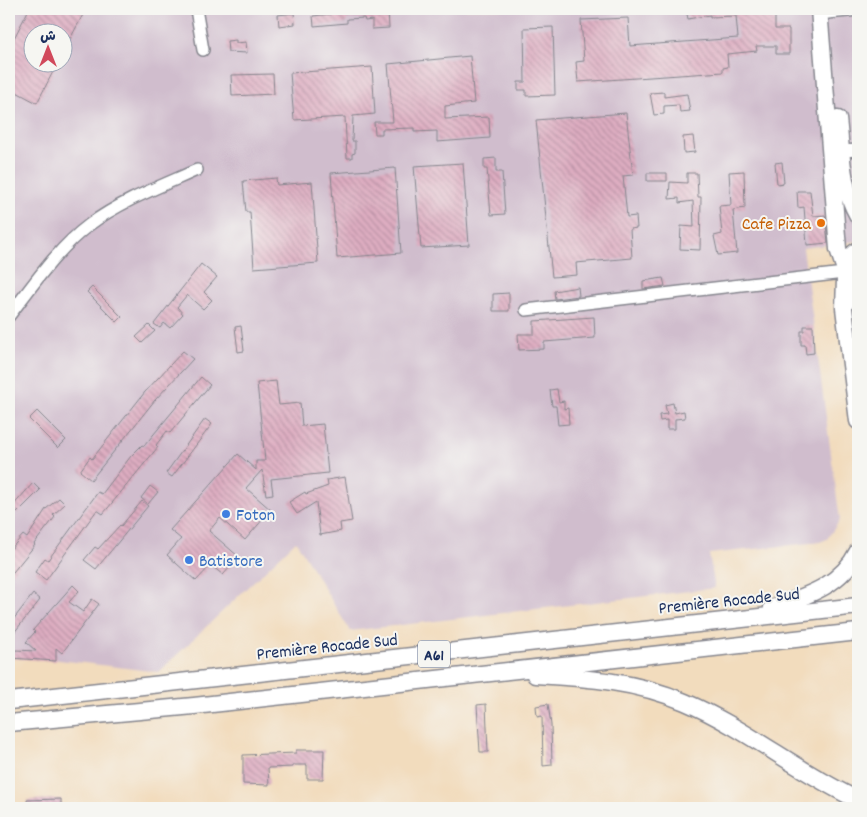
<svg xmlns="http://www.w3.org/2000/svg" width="867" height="817" viewBox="0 0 867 817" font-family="Dekko,'Playpen Sans Arabic',sans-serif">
<defs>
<pattern id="building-back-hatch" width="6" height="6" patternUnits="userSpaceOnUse" patternTransform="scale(1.25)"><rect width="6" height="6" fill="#deadc1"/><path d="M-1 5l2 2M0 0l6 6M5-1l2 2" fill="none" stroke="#b38da0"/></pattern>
</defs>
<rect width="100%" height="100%" fill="#f6f6f2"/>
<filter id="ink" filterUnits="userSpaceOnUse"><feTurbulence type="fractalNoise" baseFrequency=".02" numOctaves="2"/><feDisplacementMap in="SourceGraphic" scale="10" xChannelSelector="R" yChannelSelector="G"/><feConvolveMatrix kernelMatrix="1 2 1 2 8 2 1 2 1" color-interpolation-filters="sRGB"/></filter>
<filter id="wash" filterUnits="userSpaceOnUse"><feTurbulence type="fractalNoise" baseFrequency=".0096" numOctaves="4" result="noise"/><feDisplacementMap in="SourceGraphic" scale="20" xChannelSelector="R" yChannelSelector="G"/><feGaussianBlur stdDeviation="1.12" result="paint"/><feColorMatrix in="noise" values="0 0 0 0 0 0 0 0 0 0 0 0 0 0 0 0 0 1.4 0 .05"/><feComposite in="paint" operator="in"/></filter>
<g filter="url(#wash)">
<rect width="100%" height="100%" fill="#f2dcbd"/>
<path fill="#d0bdcd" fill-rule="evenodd" d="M 9,9 L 858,9 L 858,241 L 803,248 L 840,520 L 827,539 L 820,542 L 709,554 L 715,588 L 350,631 L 296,541 L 159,672 L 9,654 ZM 32,32 L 62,32 L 62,62 L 32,62 Z"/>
<g id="blocks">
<path fill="url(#building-back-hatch)" d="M 29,9 L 86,9 L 62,54 L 62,32 L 32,32 L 32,62 L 58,62 L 37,103 L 9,88 L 9,48 Z
M 330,9 L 388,9 L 389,28 L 372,29 L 372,20 L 365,21 L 364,18 L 347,19 L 347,23 L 314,26 L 313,16 L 331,14 Z
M 686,9 L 775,9 L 775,29 L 789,29 L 789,54 L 776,54 L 776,46 L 756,46 L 757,51 L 727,54 L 728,67 L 723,68 L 723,72 L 578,82 L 576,62 L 584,61 L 581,20 L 628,18 L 630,46 L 738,38 L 736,16 L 710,17 L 710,15 L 688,19 Z
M 294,13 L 295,24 L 279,26 L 278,15 Z
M 553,27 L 555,95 L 526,96 L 526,90 L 518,90 L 518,82 L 525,82 L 524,28 Z
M 236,40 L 236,43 L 246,42 L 247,53 L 228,52 L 227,41 Z
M 470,56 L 474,103 L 445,106 L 445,119 L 489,117 L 490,138 L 437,142 L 437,131 L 414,132 L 414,128 L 382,129 L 382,134 L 375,134 L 374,122 L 393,122 L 388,64 Z
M 372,67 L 375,114 L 353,116 L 352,141 L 355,141 L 355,153 L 352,154 L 352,158 L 347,158 L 345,117 L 294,120 L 290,73 Z
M 273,74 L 274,94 L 232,96 L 231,75 Z
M 664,92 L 664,97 L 687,94 L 690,111 L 680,112 L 679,105 L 664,106 L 664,114 L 654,115 L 650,93 Z
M 626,113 L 633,175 L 623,176 L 627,217 L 636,216 L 637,228 L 630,229 L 632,258 L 576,263 L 577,275 L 552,277 L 536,120 Z
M 693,136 L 695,152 L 684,153 L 683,137 Z
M 496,158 L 496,172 L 502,172 L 505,214 L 491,215 L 487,169 L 484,169 L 484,159 Z
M 782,162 L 784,183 L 777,184 L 775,163 Z
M 463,163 L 469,245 L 421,248 L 414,166 Z
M 395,168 L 401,253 L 337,258 L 331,173 Z
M 744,171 L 745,208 L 733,210 L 737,253 L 718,255 L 714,236 L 722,234 L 719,206 L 731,205 L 729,172 Z
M 647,173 L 667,173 L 667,181 L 647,181 Z
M 687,173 L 697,173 L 698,197 L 701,197 L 700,250 L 680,249 L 681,226 L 694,227 L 693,201 L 679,203 L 679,198 L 669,199 L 670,182 L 687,183 Z
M 276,178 L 277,185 L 312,182 L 318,263 L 254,268 L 250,212 L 246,212 L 243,181 Z
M 797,191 L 810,191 L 813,216 L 825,215 L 828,243 L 807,245 L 804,207 L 798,208 Z
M 201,264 L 217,277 L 204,292 L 212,300 L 203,309 L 187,295 L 177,307 L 183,314 L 170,328 L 164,323 L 160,328 L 154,324 Z
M 663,278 L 665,286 L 643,289 L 643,281 Z
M 92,287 L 122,317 L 117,322 L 87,292 Z
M 578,287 L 579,296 L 555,299 L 554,291 Z
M 509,293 L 509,311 L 493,311 L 493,294 Z
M 594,317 L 595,338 L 544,342 L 544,349 L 519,350 L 518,334 L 534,334 L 534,321 Z
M 149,325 L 155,331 L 142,343 L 136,337 Z
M 241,326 L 244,351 L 238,352 L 235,327 Z
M 804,326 L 813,326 L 814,353 L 806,354 L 805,345 L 801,345 L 801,331 L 804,331 Z
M 183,351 L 193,359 L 155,400 L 91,480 L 80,471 L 90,457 L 92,459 L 145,392 Z
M 201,377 L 210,385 L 170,433 L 167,431 L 156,445 L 158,447 L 103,514 L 97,510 L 46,580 L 35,572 L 45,558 L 48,560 L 98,492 L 102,494 L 131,456 L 142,445 L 144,446 Z
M 276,381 L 279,405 L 300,403 L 302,426 L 323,424 L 328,473 L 271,479 L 273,494 L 266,495 L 262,470 L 246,488 L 271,510 L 245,540 L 220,518 L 209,531 L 239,557 L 223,575 L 211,565 L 196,581 L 167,555 L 181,539 L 170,530 L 238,454 L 256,470 L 256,461 L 265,461 L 257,383 Z
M 557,389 L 559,402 L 564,401 L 564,409 L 568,408 L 569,424 L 558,425 L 556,406 L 552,406 L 550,390 Z
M 673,403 L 675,413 L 684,411 L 685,418 L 675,419 L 675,429 L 667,429 L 667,420 L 660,421 L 659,415 L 667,414 L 665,405 Z
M 37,411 L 66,440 L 58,448 L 29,419 Z
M 205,419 L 212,424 L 172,477 L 166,473 Z
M 345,477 L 352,521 L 340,523 L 341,531 L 320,535 L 316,502 L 297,514 L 289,502 L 305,492 L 306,494 L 328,486 L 327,480 Z
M 33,483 L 40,490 L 17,513 L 11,508 Z
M 150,486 L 158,492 L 148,504 L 141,498 Z
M 59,498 L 65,504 L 53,515 L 55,517 L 34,544 L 35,545 L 9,577 L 9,551 L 23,535 L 27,538 L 46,509 Z
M 142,501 L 148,506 L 96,569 L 84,560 L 95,547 L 98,549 L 120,525 L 121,526 Z
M 73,585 L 79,591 L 69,602 L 83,612 L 92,599 L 99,604 L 62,653 L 56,648 L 56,661 L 9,658 L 16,650 L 36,651 L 26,642 L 35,632 L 33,630 Z
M 33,594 L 40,600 L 9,639 L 9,625 Z
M 486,704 L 488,752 L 480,752 L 477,705 Z
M 548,704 L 551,725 L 552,765 L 543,766 L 542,716 L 537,717 L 536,706 Z
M 296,750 L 324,750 L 323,779 L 307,779 L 307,765 L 293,765 L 293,767 L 268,768 L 269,785 L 243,784 L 243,755 L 296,753 Z
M 61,799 L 61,807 L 28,808 L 27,800 Z"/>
</g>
</g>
<g filter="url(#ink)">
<use href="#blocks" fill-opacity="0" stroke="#86868e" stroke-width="1"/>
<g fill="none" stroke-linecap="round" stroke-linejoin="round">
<defs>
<path id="minor" d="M 196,9 L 203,50
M 828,13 L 858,10
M 842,151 L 858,150
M 526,310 L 844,273
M 9,316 C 33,285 57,249 89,225 C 121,201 161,186 197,170"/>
<path id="highway" d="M 819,9 L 838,249 L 845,270
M 838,119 C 842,153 841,187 858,216
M 858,250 C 839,262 842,288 858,301
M 845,279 L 844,308 L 858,421
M 772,608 C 806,596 841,586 858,551
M 535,675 C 587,678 636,681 685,702 C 746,728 798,772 858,800
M 9,701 L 858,606
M 9,723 L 194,706 L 858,632"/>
</defs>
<use href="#minor" stroke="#86868e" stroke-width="14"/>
<use href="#highway" stroke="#86868e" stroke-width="19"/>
<use href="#minor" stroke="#fff" stroke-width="11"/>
<use href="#highway" stroke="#fff" stroke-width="16"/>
</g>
</g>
<circle fill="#e8710a" stroke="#f6f6f2" stroke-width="2" cx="821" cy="223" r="5"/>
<g fill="#3f7fe0" stroke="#f6f6f2" stroke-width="2">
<circle cx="226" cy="514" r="5"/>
<circle cx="189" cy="560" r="5"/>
</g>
<g text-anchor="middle" stroke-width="4" stroke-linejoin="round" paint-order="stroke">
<rect fill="#f6f6f2" stroke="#5d6b8a" stroke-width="1" x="418" y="640.5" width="32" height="27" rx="4"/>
<g font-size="16" font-weight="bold" fill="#1b2f5e">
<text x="434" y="660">A61</text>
</g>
<g font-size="18" fill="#c56008" stroke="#f6f6f2" text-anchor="end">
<text x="811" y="229">Cafe Pizza</text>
</g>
<g font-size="18" fill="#366cbe" stroke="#f6f6f2" text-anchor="start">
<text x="236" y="520">Foton</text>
<text x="199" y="566">Batistore</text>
</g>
<g font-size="18" fill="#1b2f5e" stroke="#f6f6f2">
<text transform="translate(729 600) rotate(-6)" y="6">Première Rocade Sud</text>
<text transform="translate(327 646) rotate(-6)" y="6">Première Rocade Sud</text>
</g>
</g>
<rect width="867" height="817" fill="none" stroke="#f6f6f2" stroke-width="30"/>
<g transform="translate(48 48)"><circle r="24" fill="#f6f6f2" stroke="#9ea6b7"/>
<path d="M0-4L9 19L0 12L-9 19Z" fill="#d1495b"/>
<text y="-8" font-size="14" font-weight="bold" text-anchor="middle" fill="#1b2f5e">ش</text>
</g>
</svg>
